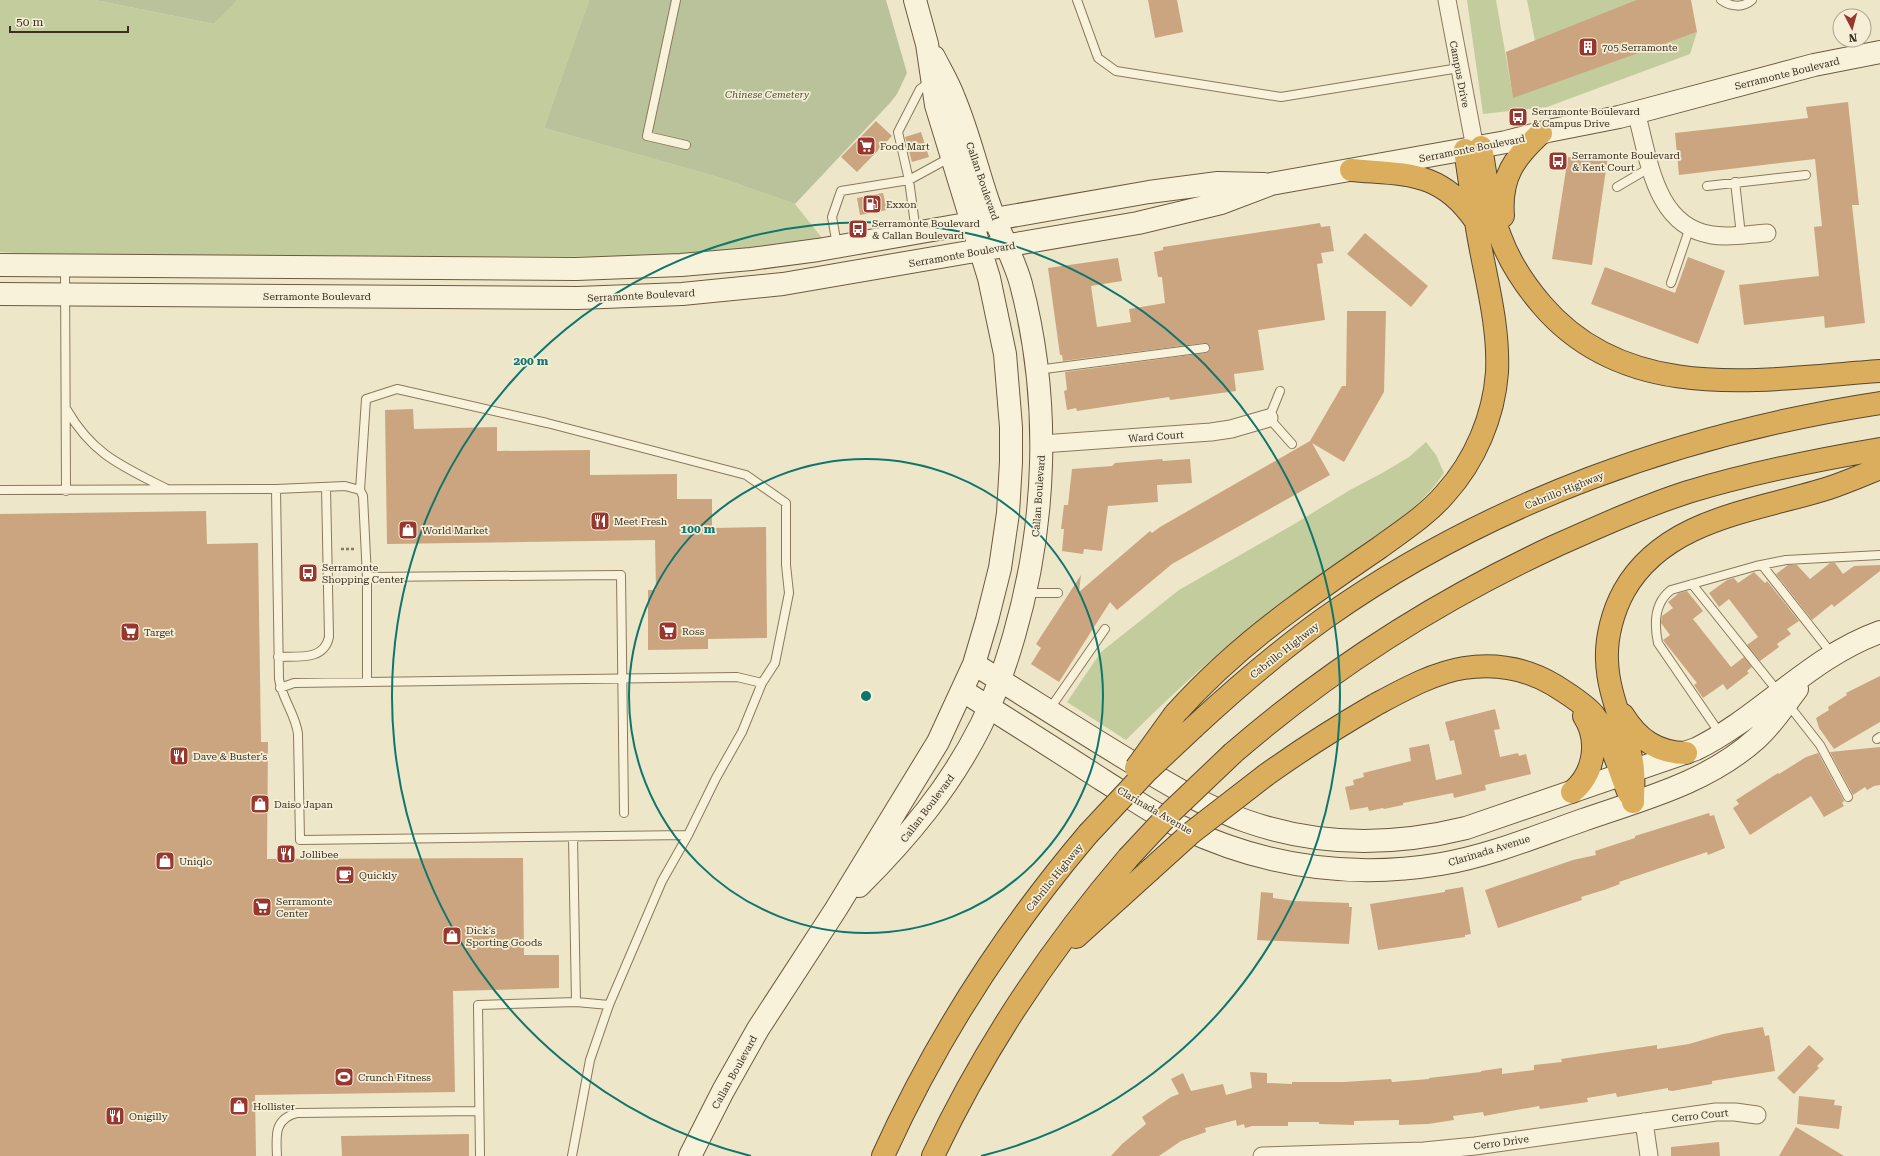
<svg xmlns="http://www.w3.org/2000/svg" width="1880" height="1156" viewBox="0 0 1880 1156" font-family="'Roboto Serif',serif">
<rect width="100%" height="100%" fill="#eee6c8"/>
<path fill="#c2cc9c" d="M 0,0 L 95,0 L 214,24 L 236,0 L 589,0 L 544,128 L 718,177 L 795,204 L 822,238 L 783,246 L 651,257 L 48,255 L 0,252 Z
M 1467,0 L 1496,0 L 1513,97 L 1697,32 L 1690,54 L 1547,107 L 1483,114 Z
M 1527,0 L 1636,0 L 1535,41 Z
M 1426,442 L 1436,455 L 1444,473 C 1419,510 1384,531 1348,556 C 1326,570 1305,586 1284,601 C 1227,643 1176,690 1126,740 L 1067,702 L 1101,652 L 1179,590 L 1296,523 L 1350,490 L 1384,472 L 1409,457 Z"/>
<path fill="#b9c29a" d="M 95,0 L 236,0 L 236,1 L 214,24 Z
M 589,0 L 886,0 L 907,73 L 897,94 L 890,103 L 795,204 L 718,177 L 544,128 Z"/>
<path fill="#cba57f" d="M 1148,0 L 1177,0 L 1183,32 L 1155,38 Z
M 1636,0 L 1691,0 L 1697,32 L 1513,98 L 1506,52 Z
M 1848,102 L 1859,205 L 1852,205 L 1865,323 L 1825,328 L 1824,316 L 1744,325 L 1739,285 L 1819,276 L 1814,227 L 1822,226 L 1815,159 L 1679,175 L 1675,133 L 1808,118 L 1806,107 Z
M 876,121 L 892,136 L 857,172 L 841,157 Z
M 921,132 L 929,157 L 912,162 L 905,137 Z
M 1585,153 L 1604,154 L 1604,156 L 1608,156 L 1592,265 L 1552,259 L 1568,157 L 1584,159 Z
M 883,193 L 887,210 L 860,215 L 857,198 Z
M 1320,223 L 1321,227 L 1330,226 L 1334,251 L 1321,253 L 1323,263 L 1317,264 L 1325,320 L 1258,330 L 1264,370 L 1234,374 L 1236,391 L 1170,400 L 1169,397 L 1077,411 L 1076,408 L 1067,410 L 1064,391 L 1067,390 L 1065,372 L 1206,353 L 1210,350 L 1210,347 L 1204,343 L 1063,361 L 1062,355 L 1060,355 L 1048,268 L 1118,258 L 1122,281 L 1091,286 L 1097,327 L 1131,322 L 1129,309 L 1165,303 L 1162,277 L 1158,277 L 1154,252 L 1163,250 L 1163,247 Z
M 1365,233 L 1428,286 L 1411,307 L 1347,254 Z
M 1688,257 L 1725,271 L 1698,344 L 1591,304 L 1605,267 L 1675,293 Z
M 1347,311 L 1386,311 L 1384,392 L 1344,462 L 1312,443 L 1330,475 L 1172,564 L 1117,610 L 1110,602 L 1059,682 L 1031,664 L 1041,648 L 1036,644 L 1081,575 L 1079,592 L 1150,531 L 1152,533 L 1160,527 L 1310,441 L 1342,386 L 1346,386 Z
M 413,409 L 414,429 L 497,427 L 497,451 L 590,450 L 590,475 L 677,474 L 677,499 L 712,499 L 712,528 L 766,527 L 767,638 L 708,639 L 708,649 L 648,650 L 648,590 L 656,590 L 655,540 L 387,544 L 385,410 Z
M 1162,459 L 1163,461 L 1190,459 L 1192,483 L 1157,485 L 1158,502 L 1108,506 L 1102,551 L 1084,549 L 1083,554 L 1062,551 L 1064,529 L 1061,529 L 1064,505 L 1068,505 L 1072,469 L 1112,466 L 1115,463 Z
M 206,511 L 207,544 L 258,543 L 261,742 L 268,742 L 267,859 L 523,858 L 524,955 L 559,955 L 559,988 L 453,991 L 455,1092 L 255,1095 L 256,1156 L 0,1156 L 0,514 Z
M 1830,563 L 1835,563 L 1843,574 L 1854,566 L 1880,565 L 1880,571 L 1834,607 L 1832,604 L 1812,620 L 1776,574 L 1788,565 L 1797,565 L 1810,579 Z
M 1754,572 L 1765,583 L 1767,581 L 1799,621 L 1787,629 L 1791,634 L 1777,644 L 1779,647 L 1760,661 L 1747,645 L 1758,637 L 1729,599 L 1719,607 L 1709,593 L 1727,580 L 1734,578 L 1738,583 Z
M 1687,591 L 1703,611 L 1693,619 L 1731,667 L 1744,657 L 1752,667 L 1747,671 L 1749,673 L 1727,690 L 1723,684 L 1703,698 L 1694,685 L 1697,683 L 1663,640 L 1670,635 L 1661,623 L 1662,616 L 1673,608 L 1668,602 L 1679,593 Z
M 1880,676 L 1880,722 L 1834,749 L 1819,728 L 1816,718 L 1829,710 L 1828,707 L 1847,695 L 1846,693 Z
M 1495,709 L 1500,729 L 1494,730 L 1500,757 L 1518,753 L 1519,756 L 1526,754 L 1531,774 L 1485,785 L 1486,790 L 1454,798 L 1453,793 L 1403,803 L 1403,805 L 1384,809 L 1383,808 L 1369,811 L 1368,807 L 1350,810 L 1345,787 L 1354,785 L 1353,780 L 1364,777 L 1363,773 L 1411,761 L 1409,748 L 1429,744 L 1436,780 L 1462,774 L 1454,740 L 1450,741 L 1445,722 Z
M 1880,747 L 1880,785 L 1874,786 L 1867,790 L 1865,787 L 1853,795 L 1830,752 Z
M 1818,753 L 1844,801 L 1842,803 L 1844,806 L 1824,817 L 1811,796 L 1750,835 L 1733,808 L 1739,804 L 1736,800 L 1778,773 L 1779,774 L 1806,757 Z
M 1709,813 L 1710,816 L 1714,815 L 1725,848 L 1708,855 L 1707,852 L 1619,882 L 1620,884 L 1604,890 L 1581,897 L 1582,900 L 1498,928 L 1485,890 L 1573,860 L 1596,855 L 1595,851 L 1635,838 L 1635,836 Z
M 1463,887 L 1471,934 L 1465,935 L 1465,937 L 1378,950 L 1370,904 L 1445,892 L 1445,890 Z
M 1261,892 L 1273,893 L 1273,898 L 1294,901 L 1349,903 L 1349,907 L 1352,907 L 1349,944 L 1257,940 Z
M 1763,1027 L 1765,1036 L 1769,1035 L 1775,1071 L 1712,1081 L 1712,1084 L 1672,1091 L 1668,1090 L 1668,1088 L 1617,1097 L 1616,1093 L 1587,1098 L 1588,1102 L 1540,1109 L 1539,1106 L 1484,1116 L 1483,1112 L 1453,1116 L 1454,1120 L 1428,1124 L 1399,1125 L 1399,1120 L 1354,1121 L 1354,1125 L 1319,1124 L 1319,1122 L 1288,1122 L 1288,1126 L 1252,1126 L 1245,1128 L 1244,1124 L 1237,1126 L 1236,1120 L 1205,1128 L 1206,1132 L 1181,1141 L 1159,1156 L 1111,1156 L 1122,1144 L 1146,1124 L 1142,1117 L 1171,1097 L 1179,1094 L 1171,1079 L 1183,1073 L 1191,1091 L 1223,1084 L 1226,1095 L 1252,1088 L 1250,1072 L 1267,1073 L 1267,1083 L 1292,1084 L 1292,1082 L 1344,1082 L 1391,1079 L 1392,1082 L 1429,1079 L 1429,1078 L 1481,1072 L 1481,1071 L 1502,1068 L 1502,1074 L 1534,1070 L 1534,1065 L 1562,1062 L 1561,1059 L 1657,1045 L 1657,1049 L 1689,1044 L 1723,1034 Z
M 1809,1045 L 1824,1059 L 1817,1066 L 1819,1068 L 1794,1094 L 1777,1078 Z
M 1799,1096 L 1835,1100 L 1834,1105 L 1842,1106 L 1839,1129 L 1797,1124 Z
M 1796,1127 L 1844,1156 L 1779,1156 Z
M 469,1134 L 469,1156 L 342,1156 L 341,1136 Z
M 1719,1142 L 1720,1156 L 1671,1156 L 1671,1147 Z"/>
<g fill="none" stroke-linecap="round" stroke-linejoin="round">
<defs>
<path id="lane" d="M 676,0 L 647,136 L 686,145
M 1077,0 L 1098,58 L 1116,71 L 1281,97 L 1459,68
M 1721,0 C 1731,7 1743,8 1752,0
M 1735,182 L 1741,235
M 1707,186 L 1806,175
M 1617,187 L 1651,167
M 916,232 L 909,180 L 951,157
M 837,245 L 832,217 L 841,191 L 909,180 L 898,132 L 920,89 L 930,82
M 65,266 L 66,491
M 1671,283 L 1690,227
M 1037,370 L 1205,348
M 1280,391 L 1269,418 L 1292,444
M 67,410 C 93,455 122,466 167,489
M 276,489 L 279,679 C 282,699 296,715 298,734 L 300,840 L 688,835
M 0,490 L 276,489 L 345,486 L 360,490 L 363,496 L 367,577 L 367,682
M 360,490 L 366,399 L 397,389 L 547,423 L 746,475 L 786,503 L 786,565 L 789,593 L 775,663 L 762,683 L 742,732 L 716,778 L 688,835 L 662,881 L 609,1005 L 590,1060 L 572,1156
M 1762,565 L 1832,654
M 367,577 L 621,575 L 624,813
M 1692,584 L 1779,693
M 1026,593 L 1058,593
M 278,657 C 298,656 324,661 329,637 L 326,487
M 280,688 L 294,683 L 737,677 L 762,683
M 1787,703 L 1820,745 L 1848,797
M 1049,710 L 1105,629
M 1721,735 L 1658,643 C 1654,624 1654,603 1671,590 L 1756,566 L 1786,560 L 1880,555
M 1877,739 L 1880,737
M 573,837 L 576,1002
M 277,1156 C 276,1135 274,1119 297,1113 L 479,1111
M 480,1156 L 478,1005 L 576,1002 L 609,1005"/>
<path id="street" d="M 1447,0 L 1475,148
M 1636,112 C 1649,158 1654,226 1712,235 C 1730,238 1749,234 1767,233
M 1042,444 L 1211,432 L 1231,429 L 1269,418
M 1644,1122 L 1649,1156
M 1262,1156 L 1424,1151 L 1475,1146 L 1716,1112 L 1735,1112 L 1757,1115"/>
<path id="secondary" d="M 0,265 L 576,269 L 681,265 L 751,259 L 818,250 L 1149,192 L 1218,183 L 1264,184
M 0,294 L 578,298 L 682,294 L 783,284 L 1138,223 L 1221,203 L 1271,184 L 1506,142 L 1548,131 L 1619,117 L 1814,65 L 1880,52
M 974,664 C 1029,698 1083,733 1138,766 C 1172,786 1208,808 1246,821 C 1317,846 1393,846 1466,828 L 1696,749 C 1761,717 1810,657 1880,632
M 963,691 C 1009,720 1055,749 1101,779 C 1127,795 1153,814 1181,827 C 1263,866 1351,879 1441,864 C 1489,856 1537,836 1583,820 C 1643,799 1707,783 1756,739 C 1772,725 1784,706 1797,689
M 859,886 C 908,837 950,787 981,725 C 995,696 1005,667 1014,636 C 1047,522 1051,399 1021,284 C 1013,255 997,229 988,201 C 976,166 968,131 954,98 C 949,84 941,71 934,57
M 690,1156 L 723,1091 L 758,1029 L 836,909 L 938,742 L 974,664 L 987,620 L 1000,568 L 1008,513 L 1011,462 L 1011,427 L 1005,354 L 989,278 L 936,105 L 927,44 L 915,0"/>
<path id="highway" d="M 1481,147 C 1486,176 1489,208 1500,236 C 1509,261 1524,284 1542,305 C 1628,406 1764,379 1880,371
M 1351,170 C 1406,175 1440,170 1475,220
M 1503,216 C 1500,177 1514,158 1541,133
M 1175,714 C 1211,674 1251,639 1295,607 C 1322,587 1351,567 1379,548 C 1402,531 1426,516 1445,494 C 1475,461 1494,416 1497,372 C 1499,329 1488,287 1480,245 C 1474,213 1470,182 1465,150
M 1623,715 C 1638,739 1657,753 1686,753
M 1194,727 C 1236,688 1279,651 1325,618 C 1489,502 1683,433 1880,403
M 1233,753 C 1330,669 1437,601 1553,547 C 1598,527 1642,507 1688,492 C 1751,473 1815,460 1880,449
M 1266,775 C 1301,750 1337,727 1375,705 C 1403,690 1433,673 1464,668 C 1496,663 1527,669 1554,685 C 1568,694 1582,702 1593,714 C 1611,737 1618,768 1629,794
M 1572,792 C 1594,774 1600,741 1584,716
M 1633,802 C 1633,787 1635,772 1631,757 C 1624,724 1608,695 1607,660 C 1606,637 1613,611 1624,591 C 1665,518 1757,511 1829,488 C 1847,482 1863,475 1880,468
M 1076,937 L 1149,871
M 883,1156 C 936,1039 1005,932 1088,834
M 933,1156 C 984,1048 1050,949 1128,858"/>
</defs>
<use href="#lane" stroke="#8a795d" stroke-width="10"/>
<use href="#street" stroke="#8a795d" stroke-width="19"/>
<use href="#secondary" stroke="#6c5a40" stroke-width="24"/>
<use href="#highway" stroke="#584731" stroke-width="24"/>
<path stroke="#8a795d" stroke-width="2.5" stroke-dasharray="3 2" stroke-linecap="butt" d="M 341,549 L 355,549"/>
<use href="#lane" stroke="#f9f2db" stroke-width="8"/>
<use href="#street" stroke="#f9f2db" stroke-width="17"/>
<use href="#secondary" stroke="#f9f2db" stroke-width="22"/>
<use href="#highway" stroke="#daae5c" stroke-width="22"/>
<defs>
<path id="highway-bridge" d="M 1136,768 L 1175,714
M 1088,834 L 1146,772 L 1194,727
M 1128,858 L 1170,813 L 1233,753
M 1149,871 L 1191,833 L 1266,775"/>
</defs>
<use href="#highway-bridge" stroke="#584731" stroke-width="24" stroke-linecap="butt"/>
<use href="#highway-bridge" stroke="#daae5c" stroke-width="22"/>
</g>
<g fill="none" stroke="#0f766e" stroke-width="2">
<circle cx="866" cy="696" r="237"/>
<path d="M751 1156A474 474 0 1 1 981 1156"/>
</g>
<defs>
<symbol id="building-square" viewBox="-11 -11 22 22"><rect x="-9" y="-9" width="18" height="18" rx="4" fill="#98372e" stroke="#f5efd8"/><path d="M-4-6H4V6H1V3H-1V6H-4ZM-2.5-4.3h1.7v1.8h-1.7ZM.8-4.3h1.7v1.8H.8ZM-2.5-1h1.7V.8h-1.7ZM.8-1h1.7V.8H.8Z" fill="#fff"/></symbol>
<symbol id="bus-square" viewBox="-11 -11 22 22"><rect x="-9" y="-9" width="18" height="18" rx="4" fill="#98372e" stroke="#f5efd8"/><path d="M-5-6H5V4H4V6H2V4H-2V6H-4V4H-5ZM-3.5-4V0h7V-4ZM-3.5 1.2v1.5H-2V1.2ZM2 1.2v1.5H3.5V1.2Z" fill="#fff"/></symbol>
<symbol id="supermarket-square" viewBox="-11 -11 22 22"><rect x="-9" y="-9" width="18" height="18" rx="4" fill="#98372e" stroke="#f5efd8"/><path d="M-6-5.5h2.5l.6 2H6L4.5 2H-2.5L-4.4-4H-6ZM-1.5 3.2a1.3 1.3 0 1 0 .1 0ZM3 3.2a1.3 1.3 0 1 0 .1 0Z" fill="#fff"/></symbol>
<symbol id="fuel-square" viewBox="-11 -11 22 22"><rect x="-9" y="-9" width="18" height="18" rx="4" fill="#98372e" stroke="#f5efd8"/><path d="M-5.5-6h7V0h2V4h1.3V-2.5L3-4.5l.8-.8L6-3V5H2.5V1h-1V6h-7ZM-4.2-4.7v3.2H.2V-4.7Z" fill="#fff"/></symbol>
<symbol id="restaurant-square" viewBox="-11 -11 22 22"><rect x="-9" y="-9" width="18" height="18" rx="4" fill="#98372e" stroke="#f5efd8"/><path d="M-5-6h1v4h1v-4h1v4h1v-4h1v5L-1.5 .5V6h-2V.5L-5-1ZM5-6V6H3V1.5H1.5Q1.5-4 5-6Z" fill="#fff"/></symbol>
<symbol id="shop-square" viewBox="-11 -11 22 22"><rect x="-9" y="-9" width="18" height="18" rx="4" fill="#98372e" stroke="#f5efd8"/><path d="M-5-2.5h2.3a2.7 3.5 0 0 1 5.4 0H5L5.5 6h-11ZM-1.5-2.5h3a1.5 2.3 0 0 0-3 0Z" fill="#fff"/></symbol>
<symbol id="cafe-square" viewBox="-11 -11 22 22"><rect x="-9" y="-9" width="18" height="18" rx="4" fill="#98372e" stroke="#f5efd8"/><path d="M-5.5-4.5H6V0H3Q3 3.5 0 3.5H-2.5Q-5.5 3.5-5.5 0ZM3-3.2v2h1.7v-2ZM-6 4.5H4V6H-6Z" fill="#fff"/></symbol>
<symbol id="stadium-square" viewBox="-11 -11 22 22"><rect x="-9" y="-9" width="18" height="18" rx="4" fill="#98372e" stroke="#f5efd8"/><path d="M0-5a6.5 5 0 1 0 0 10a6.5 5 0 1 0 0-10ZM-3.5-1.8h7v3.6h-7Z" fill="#fff"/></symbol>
</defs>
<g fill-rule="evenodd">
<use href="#building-square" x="1577" y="36" width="22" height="22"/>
<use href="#bus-square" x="1507" y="106" width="22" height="22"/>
<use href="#supermarket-square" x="855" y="135" width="22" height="22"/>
<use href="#bus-square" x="1547" y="150" width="22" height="22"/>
<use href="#fuel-square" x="861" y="193" width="22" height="22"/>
<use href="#bus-square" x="847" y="218" width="22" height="22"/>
<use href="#restaurant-square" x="589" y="510" width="22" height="22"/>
<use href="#shop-square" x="397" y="519" width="22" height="22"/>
<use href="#bus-square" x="297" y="562" width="22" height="22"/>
<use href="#supermarket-square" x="657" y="620" width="22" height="22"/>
<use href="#supermarket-square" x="119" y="621" width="22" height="22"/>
<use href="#restaurant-square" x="168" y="745" width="22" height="22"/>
<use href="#shop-square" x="249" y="793" width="22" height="22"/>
<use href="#restaurant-square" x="275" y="843" width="22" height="22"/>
<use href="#shop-square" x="154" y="850" width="22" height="22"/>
<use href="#cafe-square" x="334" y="864" width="22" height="22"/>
<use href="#supermarket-square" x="251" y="896" width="22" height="22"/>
<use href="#shop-square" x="441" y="925" width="22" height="22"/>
<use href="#stadium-square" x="333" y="1066" width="22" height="22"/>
<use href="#shop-square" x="228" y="1095" width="22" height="22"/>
<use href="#restaurant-square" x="104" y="1105" width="22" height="22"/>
</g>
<g text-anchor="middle" stroke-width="3.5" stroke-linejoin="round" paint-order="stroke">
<g font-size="10" fill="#3b2f20" stroke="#f5efd8" text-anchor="start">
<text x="1602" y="51">705 Serramonte</text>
<text x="1532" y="115">Serramonte Boulevard<tspan x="1532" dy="12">&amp; Campus Drive</tspan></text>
<text x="880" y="150">Food Mart</text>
<text x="1572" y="159">Serramonte Boulevard<tspan x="1572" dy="12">&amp; Kent Court</tspan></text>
<text x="886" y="208">Exxon</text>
<text x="872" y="227">Serramonte Boulevard<tspan x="872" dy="12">&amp; Callan Boulevard</tspan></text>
<text x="614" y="525">Meet Fresh</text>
<text x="422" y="534">World Market</text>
<text x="322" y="571">Serramonte<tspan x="322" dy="12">Shopping Center</tspan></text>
<text x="682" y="635">Ross</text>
<text x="144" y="636">Target</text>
<text x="193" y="760">Dave &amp; Buster's</text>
<text x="274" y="808">Daiso Japan</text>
<text x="300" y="858">Jollibee</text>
<text x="179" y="865">Uniqlo</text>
<text x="359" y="879">Quickly</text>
<text x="276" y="905">Serramonte<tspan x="276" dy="12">Center</tspan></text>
<text x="466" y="934">Dick's<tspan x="466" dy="12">Sporting Goods</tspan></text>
<text x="358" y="1081">Crunch Fitness</text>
<text x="253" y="1110">Hollister</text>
<text x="129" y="1120">Onigilly</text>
</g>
<g font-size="10" fill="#3b2f20" stroke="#f5efd8">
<text transform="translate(1787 73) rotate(-14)" y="4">Serramonte Boulevard</text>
<text transform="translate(1460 74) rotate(79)" y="4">Campus Drive</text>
<text transform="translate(1472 148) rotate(-11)" y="4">Serramonte Boulevard</text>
<text transform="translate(983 181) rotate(71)" y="4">Callan Boulevard</text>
<text transform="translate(962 254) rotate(-10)" y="4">Serramonte Boulevard</text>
<text transform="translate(641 295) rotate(-3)" y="4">Serramonte Boulevard</text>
<text x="317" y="300">Serramonte Boulevard</text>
<text transform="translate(1156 436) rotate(-4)" y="4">Ward Court</text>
<text transform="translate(1564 490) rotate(-22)" y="4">Cabrillo Highway</text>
<text transform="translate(1038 496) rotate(-86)" y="4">Callan Boulevard</text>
<text transform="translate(1284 650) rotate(-38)" y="4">Cabrillo Highway</text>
<text transform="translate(927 808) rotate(-53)" y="4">Callan Boulevard</text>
<text transform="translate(1155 810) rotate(30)" y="4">Clarinada Avenue</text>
<text transform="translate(1489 850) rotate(-17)" y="4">Clarinada Avenue</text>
<text transform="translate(1054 877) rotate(-51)" y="4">Cabrillo Highway</text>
<text transform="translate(734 1072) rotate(-61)" y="4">Callan Boulevard</text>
<text transform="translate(1700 1115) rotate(-6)" y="4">Cerro Court</text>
<text transform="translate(1501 1142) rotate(-8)" y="4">Cerro Drive</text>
</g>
<g font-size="10" font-style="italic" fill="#475727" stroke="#f5efd8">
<text x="767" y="98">Chinese Cemetery</text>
</g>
</g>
<circle cx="866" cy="696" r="6" fill="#0f766e" stroke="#f5efd8" stroke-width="2"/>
<g font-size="12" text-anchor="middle" font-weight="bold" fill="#0f766e" stroke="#f5efd8" stroke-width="3.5" stroke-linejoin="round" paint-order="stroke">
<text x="531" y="365">200 m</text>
<text x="698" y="533">100 m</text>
</g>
<g transform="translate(1852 28) rotate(174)"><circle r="19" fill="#f5efd8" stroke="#aba28e"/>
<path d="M0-3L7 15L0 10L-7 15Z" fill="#98372e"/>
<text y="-6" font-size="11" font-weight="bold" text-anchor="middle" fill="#3b2f20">N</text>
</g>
<path d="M10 26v6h118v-6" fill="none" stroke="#3b2f20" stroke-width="2"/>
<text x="16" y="26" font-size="12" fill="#3b2f20" stroke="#f5efd8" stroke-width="3" paint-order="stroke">50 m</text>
</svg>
